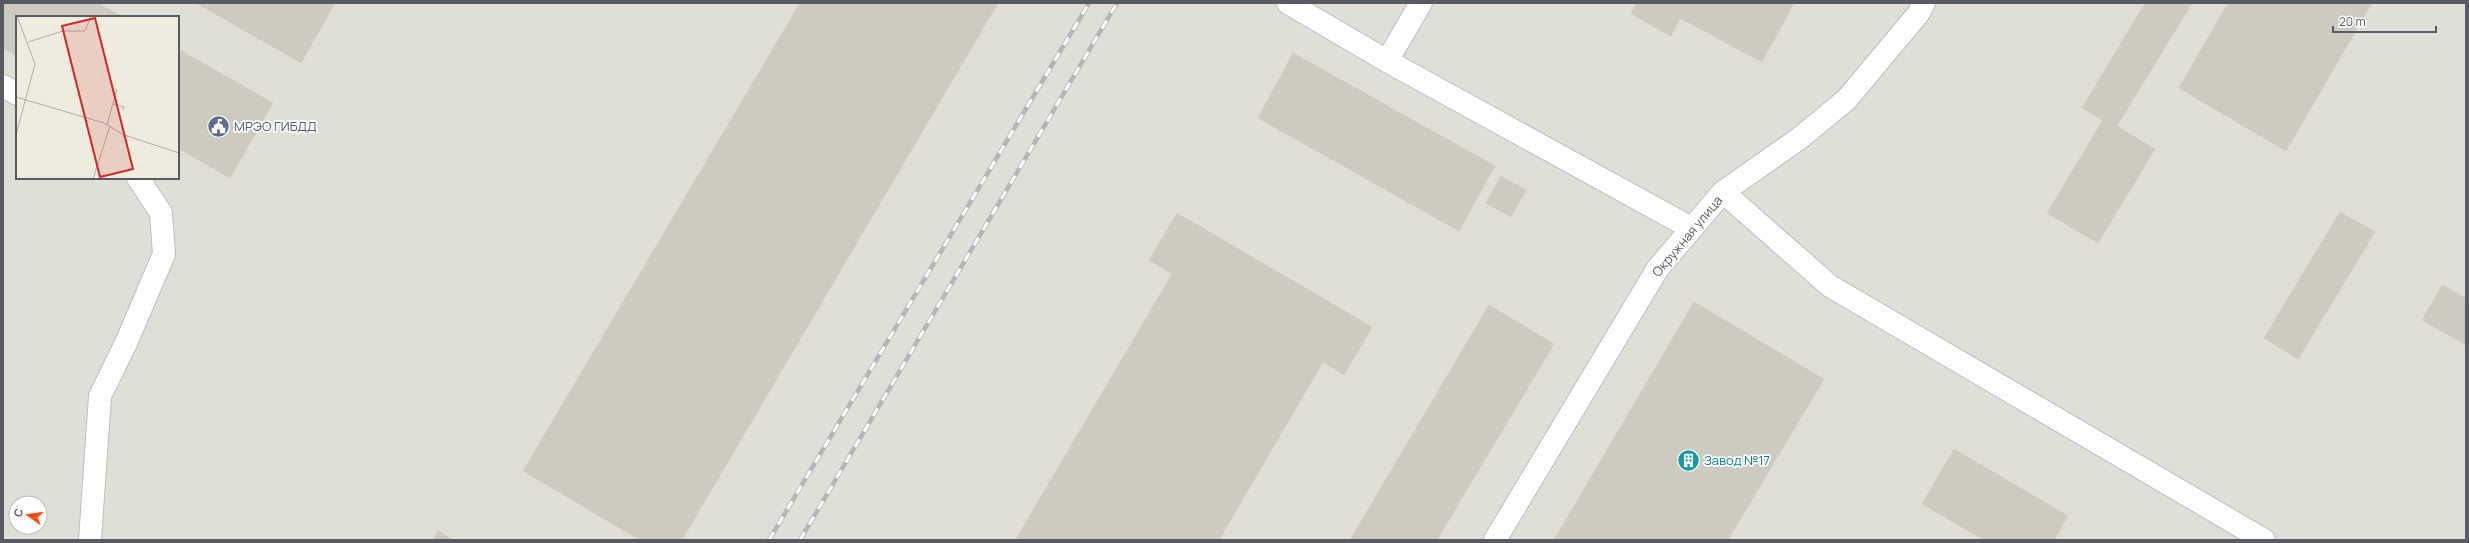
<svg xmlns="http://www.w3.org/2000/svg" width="2469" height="543" viewBox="0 0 2469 543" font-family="Manrope,sans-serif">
<rect width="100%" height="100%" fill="#edecdf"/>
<path fill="#e0dfd7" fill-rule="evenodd" d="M 3,3 L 2466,3 L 2466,540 L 3,540 ZM 17,17 L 178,17 L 178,178 L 17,178 ZM 16,503 L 40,503 L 40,527 L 16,527 Z"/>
<path fill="#cdcbc0" stroke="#d2cfbd" d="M 3,3 L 98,3 L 123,17 L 17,17 L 17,56 L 3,48 Z
M 196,3 L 335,3 L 301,63 Z
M 800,3 L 998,3 L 682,540 L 640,540 L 523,471 Z
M 1636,3 L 1794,3 L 1762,62 L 1680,18 L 1671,36 L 1631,14 Z
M 2145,3 L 2192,3 L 2117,126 L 2155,149 L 2098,243 L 2047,213 L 2103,120 L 2082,108 Z
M 2228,3 L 2372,3 L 2286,151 L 2179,88 Z
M 178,49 L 273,103 L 230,178 L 178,148 Z
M 1293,53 L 1495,166 L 1459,231 L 1258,118 Z
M 1501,176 L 1526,190 L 1511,217 L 1486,203 Z
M 2340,212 L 2375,232 L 2298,359 L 2264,338 Z
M 1177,213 L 1372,327 L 1344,375 L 1323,362 L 1219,540 L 1018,540 L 1016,539 L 1172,274 L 1149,260 Z
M 2442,285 L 2466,298 L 2466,345 L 2422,320 Z
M 1694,302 L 1824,379 L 1728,540 L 1554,540 Z
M 1489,305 L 1554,344 L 1437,540 L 1350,540 Z
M 1954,449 L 2068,516 L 2054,540 L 1984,540 L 1922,504 Z
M 438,531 L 453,540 L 433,540 Z"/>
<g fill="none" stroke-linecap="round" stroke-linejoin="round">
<defs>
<path id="minor" d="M 1288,3 L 1387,61 L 1691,228
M 1387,61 L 1421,3
M 3,86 L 17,94
M 1723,192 L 1830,286 L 2264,540
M 90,540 L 100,396 L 126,343 L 164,254 L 161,213 L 138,178
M 1495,540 L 1658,268 L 1723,192 L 1800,138 L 1847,99 L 1918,14 L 1924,3"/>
</defs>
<use href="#minor" stroke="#bcbec5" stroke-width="24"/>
<use href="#minor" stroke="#fff" stroke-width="22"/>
<defs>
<path id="rail" d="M 769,540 L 1089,3
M 800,540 L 1117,3"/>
</defs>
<use href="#rail" stroke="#b5b6b6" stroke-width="4.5"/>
<use href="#rail" stroke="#fff" stroke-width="3" stroke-dasharray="9" stroke-linecap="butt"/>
</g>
<defs>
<symbol id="civic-disc" viewBox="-11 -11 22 22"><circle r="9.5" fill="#5c6f8a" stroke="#fff"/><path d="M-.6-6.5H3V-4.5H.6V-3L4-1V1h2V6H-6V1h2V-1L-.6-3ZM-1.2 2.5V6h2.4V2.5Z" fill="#fff"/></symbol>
<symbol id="building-disc" viewBox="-11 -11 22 22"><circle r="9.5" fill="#0f9aa8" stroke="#fff"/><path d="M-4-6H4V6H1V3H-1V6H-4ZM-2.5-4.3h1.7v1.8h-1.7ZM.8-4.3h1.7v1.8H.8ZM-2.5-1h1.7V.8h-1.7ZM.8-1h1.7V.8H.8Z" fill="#fff"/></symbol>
</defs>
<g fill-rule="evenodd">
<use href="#civic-disc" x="206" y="114" width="25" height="25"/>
<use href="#building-disc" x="1676" y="448" width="25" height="25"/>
</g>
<g text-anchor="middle" stroke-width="3.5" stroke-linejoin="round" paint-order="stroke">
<g font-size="13" fill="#4e5e75" stroke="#fff" text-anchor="start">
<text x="234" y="131">МРЭО ГИБДД</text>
</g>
<g font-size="13" fill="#585b62" stroke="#fff">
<text transform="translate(1687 236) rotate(-50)" y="5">Окружная улица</text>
</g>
<g font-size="13" fill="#0d838f" stroke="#fff" text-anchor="start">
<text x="1704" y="465">Завод №17</text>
</g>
</g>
<g transform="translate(16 16)">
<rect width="163" height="163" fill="#edecdf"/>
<path fill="none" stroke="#adaea9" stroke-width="1" d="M 12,26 L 47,15 L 69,15 L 75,0M 0,81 L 88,107 L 108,119 L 163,137M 97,88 L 108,91 L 107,94M 91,109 L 101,73M 0,119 L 19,48 L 1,0M 77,163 L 94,110"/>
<path fill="#d62828" fill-opacity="0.15" stroke="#d62828" stroke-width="2" d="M 79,2 L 117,153 L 84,161 L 46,10 Z"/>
<rect width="163" height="163" fill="none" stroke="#585b62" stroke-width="2"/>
</g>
<rect width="2469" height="543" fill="none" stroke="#585b62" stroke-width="8"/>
<g transform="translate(28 515) rotate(284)"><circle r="19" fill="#ffffff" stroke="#bcbdc0"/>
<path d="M0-3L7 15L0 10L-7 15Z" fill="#fb4b17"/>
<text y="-6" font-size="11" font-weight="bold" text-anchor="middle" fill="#585b62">С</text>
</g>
<path d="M2333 26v6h103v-6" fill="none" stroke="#585b62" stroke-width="2"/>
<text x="2339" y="26" font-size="12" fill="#585b62" stroke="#ffffff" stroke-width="3" paint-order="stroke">20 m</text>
</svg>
